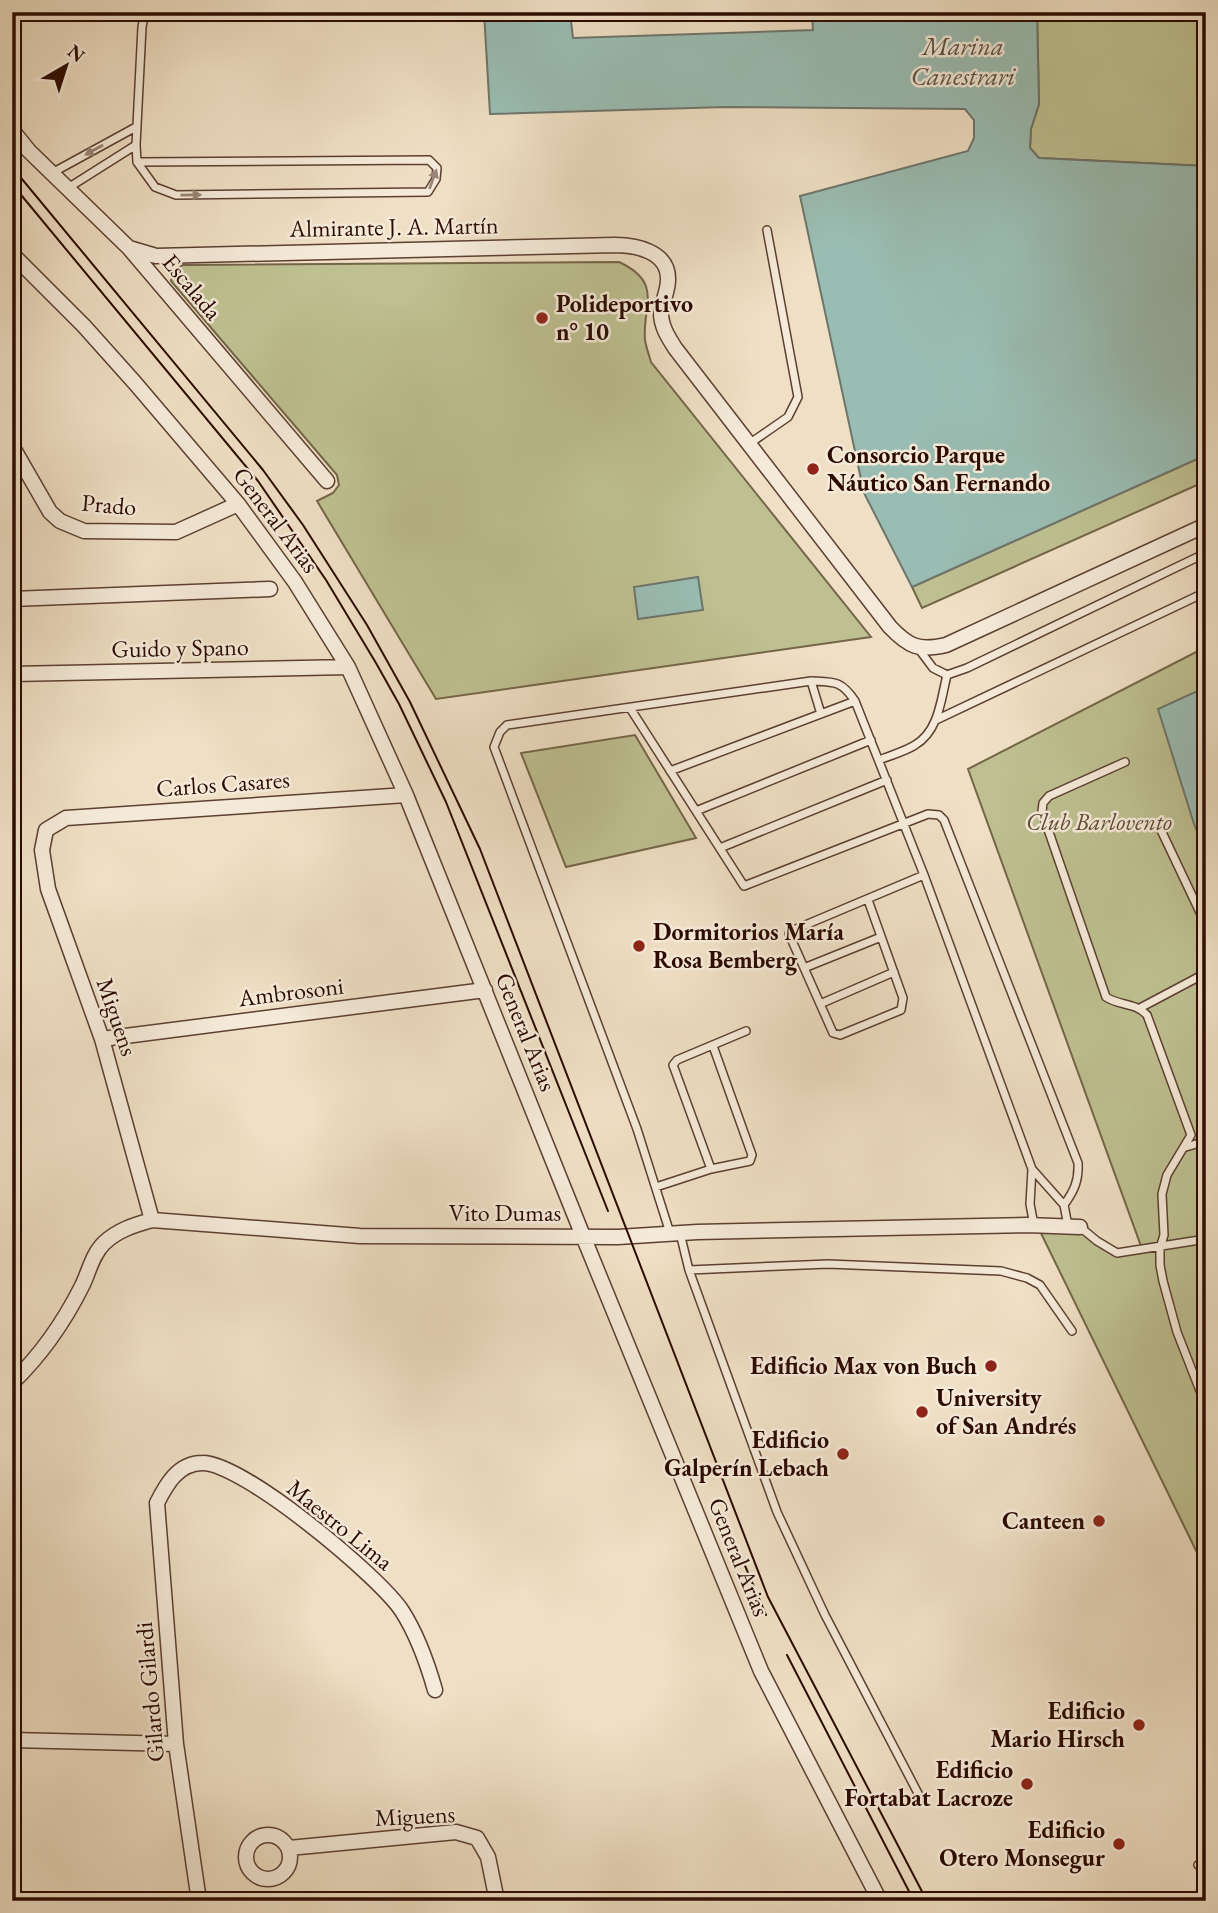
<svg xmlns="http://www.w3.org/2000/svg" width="1218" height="1913" viewBox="0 0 1218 1913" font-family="'EB Garamond',serif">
<rect width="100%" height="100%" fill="#efdfc4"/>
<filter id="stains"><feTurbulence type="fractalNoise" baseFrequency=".00286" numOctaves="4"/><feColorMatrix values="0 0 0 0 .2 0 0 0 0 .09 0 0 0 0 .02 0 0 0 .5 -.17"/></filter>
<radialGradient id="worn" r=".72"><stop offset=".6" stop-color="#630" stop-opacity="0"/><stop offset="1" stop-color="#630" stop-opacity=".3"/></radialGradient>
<path fill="#bec091" stroke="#746548" stroke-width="2" d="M 1037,12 L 1206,12 L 1206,166 L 1039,158 L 1030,148 L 1031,129 L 1039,104 Z
M 619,262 C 664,283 642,306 645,340 C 646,347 649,355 651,362 L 871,637 L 436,699 L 317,501 L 333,493 L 339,485 L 337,475 L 171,281 L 173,270 L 183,265 Z
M 1206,455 L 1206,481 L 922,608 L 912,587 Z
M 1206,647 L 1206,1571 L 1037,1225 L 1080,1227 L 1117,1252 L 1142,1249 L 968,769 Z
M 635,735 L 696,838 L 566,867 L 521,753 Z"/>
<path fill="#9abdb3" stroke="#6e756b" stroke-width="2" d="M 484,12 L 570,12 L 573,38 L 813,30 L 812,12 L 1037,12 L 1039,104 L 1031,129 L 1030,148 L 1039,158 L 1206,166 L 1206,455 L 912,587 L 864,493 L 800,196 L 968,151 L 974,138 L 974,120 L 965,109 L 725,107 L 490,114 Z
M 698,577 L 703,610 L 638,619 L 634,587 Z
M 1206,687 L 1206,854 L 1194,824 L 1158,709 Z"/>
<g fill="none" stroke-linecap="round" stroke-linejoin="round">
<defs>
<path id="service" d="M 137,162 L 429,160 L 437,168 L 436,179 L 428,192 L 176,195 L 155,187 L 137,162 L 136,145 L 142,27 L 145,12
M 52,173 L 136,127
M 68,188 L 136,145
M 749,444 L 788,417 L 798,397 L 767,230
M 918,648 L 933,668 L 947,675 L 967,668 L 1206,553
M 811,681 L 821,714
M 630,708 L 744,886 L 928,814 L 939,815 L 944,820 L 1078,1163 C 1079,1181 1074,1191 1064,1205
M 936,720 L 1206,592
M 879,760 C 891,755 904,752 915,745 C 939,731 941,699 947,675
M 1125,762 L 1049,796 L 1043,803 L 1042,812 L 1106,997 C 1119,1006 1135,1002 1147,1015 L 1191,1135 L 1167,1175 L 1162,1194 L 1164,1235 L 1160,1248 L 1160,1265 L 1163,1281 L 1177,1332 L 1206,1406
M 670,771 L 855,701
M 696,811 L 871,740
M 1160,828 L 1206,925
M 720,848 L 887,780
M 868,900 L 903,998 L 901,1010 L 840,1035 L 833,1033 L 789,934 L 791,931 L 924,875
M 804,968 L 881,937
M 820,1004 L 894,972
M 1140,1008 L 1206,973
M 1186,1147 L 1206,1141
M 711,1169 L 673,1065 L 677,1060 L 746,1031
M 1032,1169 L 1064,1205 L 1068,1226
M 656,1187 L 711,1169 L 750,1161 L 752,1155 L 713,1046
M 1080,1227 L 1097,1241 L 1117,1253 L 1206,1239
M 670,1233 L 637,1129 L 494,747 L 500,732 L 507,725 L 811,681 C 834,682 841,680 855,701 L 924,875 L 1032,1169 L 1030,1204 L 1034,1225
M 680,1233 L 689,1270 L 828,1264 L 1001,1271 L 1027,1278 L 1040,1285 L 1072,1331
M 689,1270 L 777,1512 L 825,1615 L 922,1801
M 1198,1865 L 1206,1862"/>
<path id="minor" d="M 12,130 L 29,151 L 129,248 L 327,481
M 129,248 L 156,256 L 615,245 C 637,245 669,252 668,280 C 668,291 662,302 661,313 C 661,326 668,337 675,348 L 890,627 C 909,647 919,651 946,645 L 1206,525
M 12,254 L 84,326 L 135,383 L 238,504 L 295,582 L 348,667 L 406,795 L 583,1236 L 761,1671 L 880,1901
M 12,446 L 50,512 L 60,521 L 84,531 L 176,532 L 238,504
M 12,599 L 270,589
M 12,674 L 348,667
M 102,1039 L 485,990
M 152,1220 L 102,1039 L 48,889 L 42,850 L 46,830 L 66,818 L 406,795
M 12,1383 C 41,1355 64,1322 82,1286 C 89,1272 92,1255 104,1243 C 118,1230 134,1225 152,1220 L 360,1236 L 618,1237 L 697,1232 L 1027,1225 L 1080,1227
M 12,1740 L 176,1744
M246 1857a22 22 0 1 1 44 0a22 22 0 1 1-44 0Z
M 289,1848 L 456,1832 L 477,1838 L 488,1857 L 497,1901
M 199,1901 L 176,1744 L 157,1503 C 166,1485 178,1463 202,1463 C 242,1462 379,1576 402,1611 C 418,1636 427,1662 435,1690"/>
</defs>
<use href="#service" stroke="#5c3f31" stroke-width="10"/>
<use href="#minor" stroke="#5c3f31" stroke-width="17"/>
<use href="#service" stroke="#f5ead9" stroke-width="7"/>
<use href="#minor" stroke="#f5ead9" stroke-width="14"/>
<path stroke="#2b0a00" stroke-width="2" d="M 12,167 L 263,470 L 303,525 L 367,625 L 410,702 L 480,849 L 768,1597 L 927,1901
M 12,184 L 258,481 L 326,580 L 376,663 L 399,704 L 446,802 L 608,1211
M 740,1554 L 766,1615
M 787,1655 L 914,1901"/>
</g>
<defs><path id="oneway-solid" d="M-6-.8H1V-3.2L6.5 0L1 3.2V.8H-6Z" transform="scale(1.75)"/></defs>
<g fill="#9a8577">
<use href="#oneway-solid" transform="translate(94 150) rotate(151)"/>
<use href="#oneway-solid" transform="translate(433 179) rotate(-70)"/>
<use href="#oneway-solid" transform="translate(191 195) rotate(-1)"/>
</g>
<g fill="#8f2418" stroke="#f5ead9" stroke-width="2.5">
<circle cx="542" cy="318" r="7"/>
<circle cx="813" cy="469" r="7"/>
<circle cx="639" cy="946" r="7"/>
<circle cx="991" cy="1366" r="7"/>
<circle cx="922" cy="1412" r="7"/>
<circle cx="843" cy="1454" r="7"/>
<circle cx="1099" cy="1521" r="7"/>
<circle cx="1139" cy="1725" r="7"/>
<circle cx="1027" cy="1784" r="7"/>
<circle cx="1119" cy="1844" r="7"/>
</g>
<g text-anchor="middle" stroke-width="5" stroke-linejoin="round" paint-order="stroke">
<g font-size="24" fill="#2b0a00" stroke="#f5ead9">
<text transform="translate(394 227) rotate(-1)" y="8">Almirante J. A. Martín</text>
<text transform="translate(192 287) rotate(50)" y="8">Escalada</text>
<text transform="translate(109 505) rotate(5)" y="8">Prado</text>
<text transform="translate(276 520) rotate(53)" y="8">General Arias</text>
<text transform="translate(180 648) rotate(-1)" y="8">Guido y Spano</text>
<text transform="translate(223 784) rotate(-4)" y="8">Carlos Casares</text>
<text transform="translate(291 992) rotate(-7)" y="8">Ambrosoni</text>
<text transform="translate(117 1017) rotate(71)" y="8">Miguens</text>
<text transform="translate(526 1032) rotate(68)" y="8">General Arias</text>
<text x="505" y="1221">Vito Dumas</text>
<text transform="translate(340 1525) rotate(39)" y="8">Maestro Lima</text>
<text transform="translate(739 1557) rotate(68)" y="8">General Arias</text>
<text transform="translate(150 1692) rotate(-95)" y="8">Gilardo Gilardi</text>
<text transform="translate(415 1816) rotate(-3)" y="8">Miguens</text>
</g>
<g font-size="24" font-weight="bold" fill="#2b0a00" stroke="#f5ead9" text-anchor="end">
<text x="556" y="312" text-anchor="start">Polideportivo<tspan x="556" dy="28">n° 10</tspan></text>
<text x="827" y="463" text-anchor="start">Consorcio Parque<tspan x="827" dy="28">Náutico San Fernando</tspan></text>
<text x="653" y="940" text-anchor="start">Dormitorios María<tspan x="653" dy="28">Rosa Bemberg</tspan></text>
<text x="977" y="1374">Edificio Max von Buch</text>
<text x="936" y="1406" text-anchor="start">University<tspan x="936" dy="28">of San Andrés</tspan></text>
<text x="829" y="1448">Edificio<tspan x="829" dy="28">Galperín Lebach</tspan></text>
<text x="1085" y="1529">Canteen</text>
<text x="1125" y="1719">Edificio<tspan x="1125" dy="28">Mario Hirsch</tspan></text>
<text x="1013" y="1778">Edificio<tspan x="1013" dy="28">Fortabat Lacroze</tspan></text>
<text x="1105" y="1838">Edificio<tspan x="1105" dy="28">Otero Monsegur</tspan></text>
</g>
<g font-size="24" font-style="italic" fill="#5e4a33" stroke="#f5ead9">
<text x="1099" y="830">Club Barlovento</text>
</g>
<g font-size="26" font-style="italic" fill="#575248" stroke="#f5ead9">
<text x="963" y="55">Marina<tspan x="963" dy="30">Canestrari</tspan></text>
</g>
</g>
<rect width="1218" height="1913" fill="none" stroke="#efdfc4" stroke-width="42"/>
<rect x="14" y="14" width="1190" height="1885" fill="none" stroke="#2b0a00" stroke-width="3.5"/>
<rect x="21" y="21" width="1176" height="1871" fill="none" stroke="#2b0a00" stroke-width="2"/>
<g transform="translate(66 66) rotate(39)" stroke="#f5ead9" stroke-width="5" paint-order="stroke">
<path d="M0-5L12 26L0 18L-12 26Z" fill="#2b0a00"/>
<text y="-10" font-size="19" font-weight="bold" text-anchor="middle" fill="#2b0a00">N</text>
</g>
<rect width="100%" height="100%" filter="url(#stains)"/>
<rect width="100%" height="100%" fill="url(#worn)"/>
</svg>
